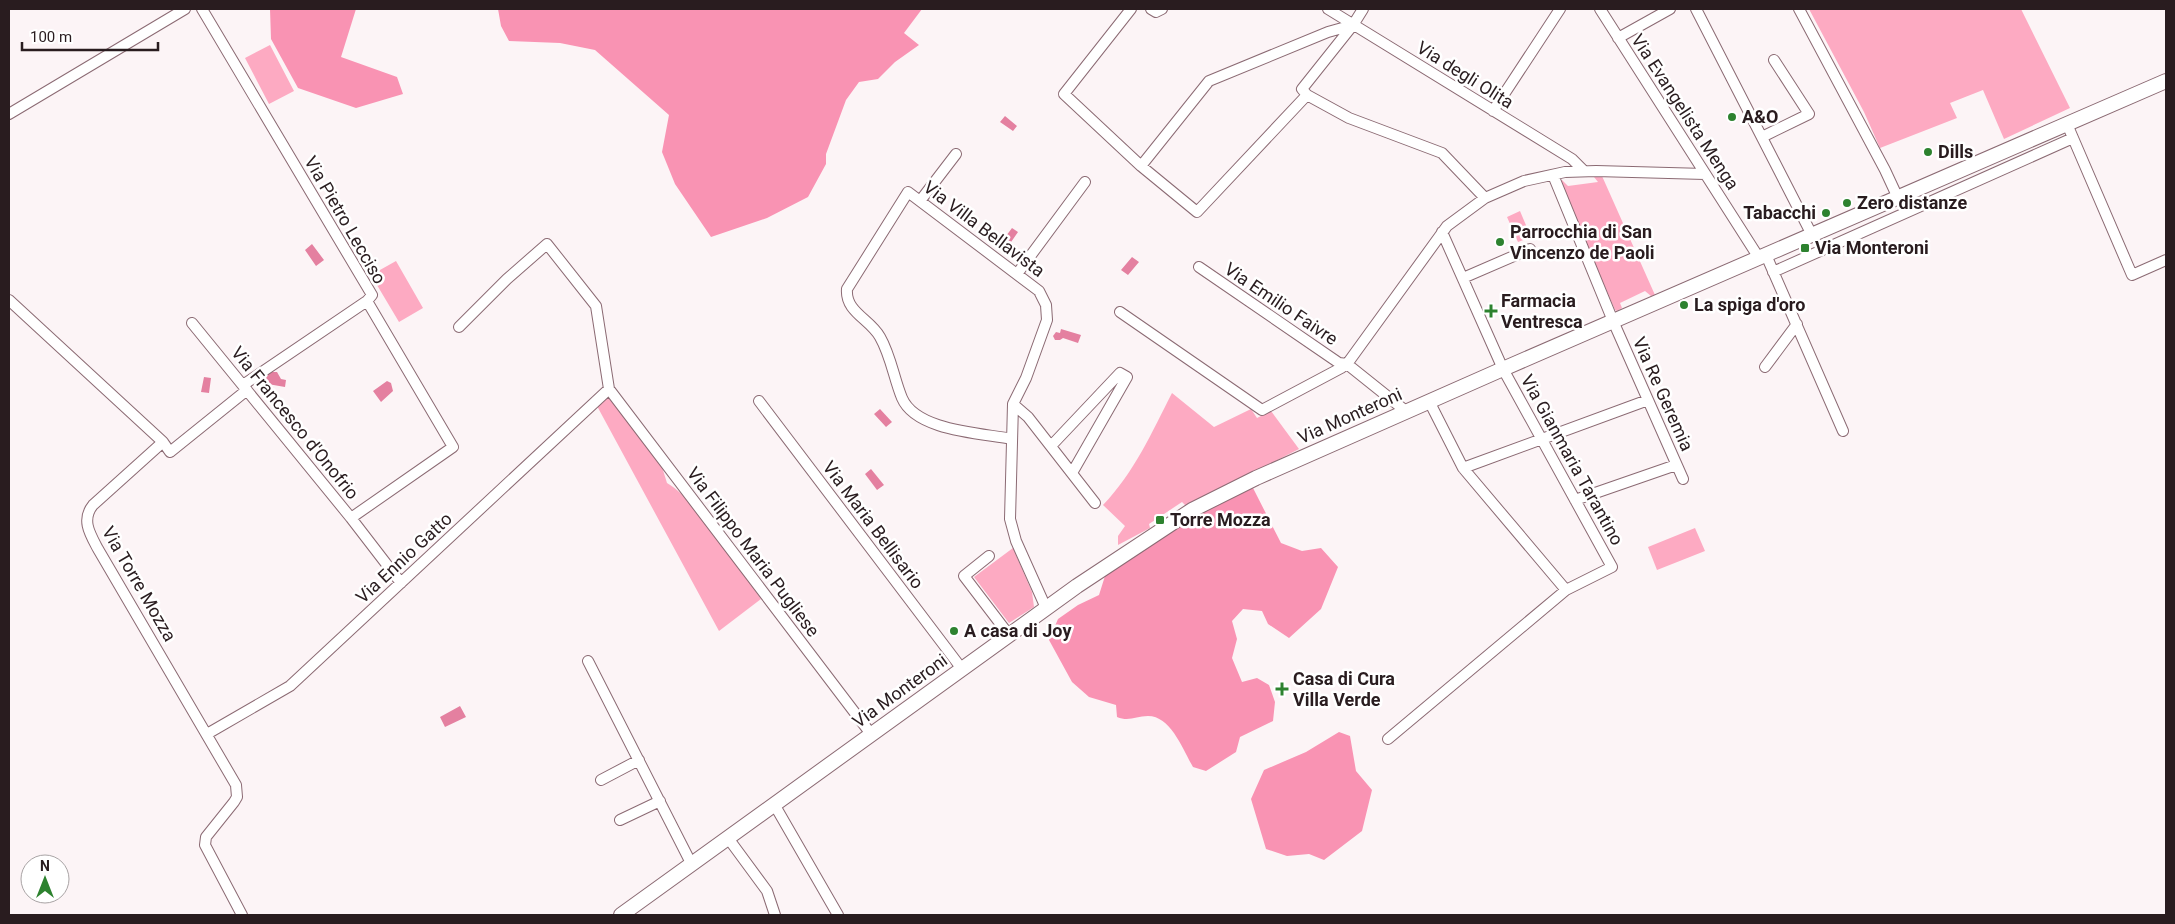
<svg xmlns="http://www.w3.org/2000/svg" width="2175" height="924" viewBox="0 0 2175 924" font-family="Roboto,sans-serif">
<rect width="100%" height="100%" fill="#fcf4f6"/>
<path fill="#fdaac2" d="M 1809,9 L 2021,9 L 2070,108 L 2004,139 L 1983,90 L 1950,103 L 1957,118 L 1880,148 L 1864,112 Z
M 270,45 L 294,91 L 269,104 L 245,58 Z
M 1602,176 L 1655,295 L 1651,296 L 1645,291 L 1620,303 L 1622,308 L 1617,311 L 1615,310 L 1559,182 L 1562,180 L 1568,186 L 1598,182 L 1594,177 Z
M 1520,211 L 1531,237 L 1518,242 L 1507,217 Z
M 396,261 L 423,308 L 399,322 L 371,275 Z
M 1172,393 L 1214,427 L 1251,409 L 1257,418 L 1271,411 L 1299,449 L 1186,506 L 1182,502 L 1149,524 L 1150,528 L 1118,545 L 1118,536 L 1125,526 L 1103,505 C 1134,473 1152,432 1172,393 Z
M 606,397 L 613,399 L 662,467 L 667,483 C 698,501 739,568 761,599 L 719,631 L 597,406 Z
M 1695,528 L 1705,551 L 1657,570 L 1648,547 Z
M 1013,548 L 1032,592 L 1034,607 L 1009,623 L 974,577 Z"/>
<path fill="#f993b3" d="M 270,9 L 356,9 L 341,57 L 397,77 L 403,94 L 356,108 L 298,88 L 271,39 Z
M 498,9 L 922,9 L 904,33 L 919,45 L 895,62 L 878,79 L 859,82 L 846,100 L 826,154 L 826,164 L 808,197 L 767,218 L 711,237 L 675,184 L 662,152 L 669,115 L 595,50 L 560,43 L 509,41 L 501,26 Z
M 1253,488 L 1281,543 L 1302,551 L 1321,548 L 1338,567 L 1321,609 L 1289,638 L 1268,624 L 1262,611 L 1243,609 L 1232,621 L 1237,639 L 1232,658 L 1242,682 L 1257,678 L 1269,685 L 1275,702 L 1273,721 L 1240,737 L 1236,752 L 1206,771 L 1193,767 C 1183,750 1171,716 1148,716 C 1136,716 1129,722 1117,717 L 1116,705 L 1089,697 L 1072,682 L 1049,640 L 1058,619 L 1078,605 L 1099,595 L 1105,576 L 1204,510 Z
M 1339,732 L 1350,736 L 1356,771 L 1372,790 L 1362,831 L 1324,860 L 1309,854 L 1287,856 L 1266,849 L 1251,799 L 1264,770 L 1306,752 Z"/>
<path fill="#e480a0" d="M 1005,116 L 1017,126 L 1013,131 L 1000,122 Z
M 1012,228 L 1018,232 L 1009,245 L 1003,240 Z
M 312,244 L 324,260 L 316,266 L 305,250 Z
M 1132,257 L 1139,262 L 1128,275 L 1121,270 Z
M 1061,329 L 1081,335 L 1078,343 L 1063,338 L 1060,340 L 1055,340 L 1053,336 L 1056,332 L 1060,333 Z
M 272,372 L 277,372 L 281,379 L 286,380 L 285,387 L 262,383 L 262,378 Z
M 204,377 L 211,378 L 209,393 L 201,392 Z
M 387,381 L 391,383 L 393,391 L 381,402 L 373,391 Z
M 880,409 L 892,422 L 886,427 L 874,414 Z
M 871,469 L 884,485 L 877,490 L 865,474 Z
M 460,706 L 466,717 L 445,727 L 440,717 Z"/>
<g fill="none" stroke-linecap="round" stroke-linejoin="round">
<defs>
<path id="street" d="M 1131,9 L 1064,94 L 1141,166 L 1197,212 L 1307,95 L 1302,89 L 1353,25 L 1363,9
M 1151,9 L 1156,12 L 1162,9
M 1328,9 L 1572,159 L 1584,171
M 1600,9 L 1759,258
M 1696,9 L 1812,235
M 1799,9 L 1885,170 L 1898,198
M 1618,38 L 1670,9
M 1307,95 L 1349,118 L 1442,153 L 1485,198
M 1493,111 L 1560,9
M 9,114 L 185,9
M 2067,124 L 2132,275 L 2166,260
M 1762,137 L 1809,114 L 1774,60
M 1141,166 L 1209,81 L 1328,32 L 1353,25
M 1553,175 L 1613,321 L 1683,479
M 920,201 L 956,154
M 1766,255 L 1843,431
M 1199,267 L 1339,363 L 1347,364
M 1773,272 L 2073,138
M 1017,274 L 1085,182
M 1463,278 L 1530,249
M 9,300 L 163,442 L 93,505 C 81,520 90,534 98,549 L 236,785 L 237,797 L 234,802 L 206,837 L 205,845 L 242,915
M 1120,312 L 1262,410 L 1341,368 L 1347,364
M 192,323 L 351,518 L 453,447 L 367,301 L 372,295 L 202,9
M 459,327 L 507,279 L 547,244 L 596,306 L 609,389 L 871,734
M 1765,367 L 1797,324
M 243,385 L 367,301
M 759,401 L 962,669
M 1429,401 L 1463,468 L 1566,590
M 1013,404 L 1028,417 L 1095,503
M 1407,412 L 1347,364 L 1447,226 L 1485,198 L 1524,181 L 1565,172 L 1596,171 L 1705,174
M 1012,439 C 981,433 916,431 902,398 C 894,379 891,356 880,337 C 870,319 845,312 847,289 L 908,192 L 1039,291 L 1046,305 L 1047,320 L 1026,378 L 1013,404 L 1010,519 L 1016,541 L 1046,608
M 163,442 L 170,452 L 247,390
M 1051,446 L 1120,373 L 1127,377 L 1072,473
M 1463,468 L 1648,400
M 1575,500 L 1676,465
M 351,518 L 401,583
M 989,556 L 964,576 L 1009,635
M 588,661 L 692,865
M 207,734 L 290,686 L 609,389
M 1388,739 L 1566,590 L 1612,567 L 1503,369 L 1442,232
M 601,780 L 639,760
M 774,804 L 838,915
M 620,820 L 660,801
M 728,838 L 767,891 L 775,915"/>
<path id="secondary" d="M 621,915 L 1077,586 L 1192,510 L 1256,478 L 1496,372 L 2166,81"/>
</defs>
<use href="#street" stroke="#8b6a73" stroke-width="12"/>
<use href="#secondary" stroke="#8b6a73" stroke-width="16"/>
<use href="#street" stroke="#fff" stroke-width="10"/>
<use href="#secondary" stroke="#fff" stroke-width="14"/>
</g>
<g fill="#2d822f" stroke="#fff" stroke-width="2">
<circle cx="1732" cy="117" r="5"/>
<circle cx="1928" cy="152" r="5"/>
<circle cx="1847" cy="203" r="5"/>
<circle cx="1826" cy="213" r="5"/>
<circle cx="1500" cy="242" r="5"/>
<rect x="1800" y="243" width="10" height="10" rx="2.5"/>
<circle cx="1684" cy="305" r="5"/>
<path d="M1488.5 303.5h5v5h5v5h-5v5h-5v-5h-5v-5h5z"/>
<rect x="1155" y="515" width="10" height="10" rx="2.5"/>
<circle cx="954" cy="631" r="5"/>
<path d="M1279.5 681.5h5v5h5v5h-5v5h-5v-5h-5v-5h5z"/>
</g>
<g text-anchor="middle" stroke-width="5" stroke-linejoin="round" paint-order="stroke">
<g font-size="18" fill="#291c1f" stroke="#fff">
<text transform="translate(1465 75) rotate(32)" y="6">Via degli Olita</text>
<text transform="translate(1685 112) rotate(57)" y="6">Via Evangelista Menga</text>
<text transform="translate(345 220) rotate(60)" y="6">Via Pietro Lecciso</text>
<text transform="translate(984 229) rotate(37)" y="6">Via Villa Bellavista</text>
<text transform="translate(1281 304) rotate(34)" y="6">Via Emilio Faivre</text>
<text transform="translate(1663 394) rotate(66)" y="6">Via Re Geremia</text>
<text transform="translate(1350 416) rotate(-24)" y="6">Via Monteroni</text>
<text transform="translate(295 423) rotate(51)" y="6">Via Francesco d'Onofrio</text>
<text transform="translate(1572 460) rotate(61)" y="6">Via Gianmaria Tarantino</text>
<text transform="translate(873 525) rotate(53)" y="6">Via Maria Bellisario</text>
<text transform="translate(753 552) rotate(53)" y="6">Via Filippo Maria Pugliese</text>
<text transform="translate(404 558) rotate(-43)" y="6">Via Ennio Gatto</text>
<text transform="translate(139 584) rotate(60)" y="6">Via Torre Mozza</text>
<text transform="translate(900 691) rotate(-36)" y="6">Via Monteroni</text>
</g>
<g font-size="18" font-weight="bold" fill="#291c1f" stroke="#fff" text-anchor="start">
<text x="1742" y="123">A&amp;O</text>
<text x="1938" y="158">Dills</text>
<text x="1857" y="209">Zero distanze</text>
<text x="1816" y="219" text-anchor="end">Tabacchi</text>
<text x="1510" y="238">Parrocchia di San<tspan x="1510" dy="21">Vincenzo de Paoli</tspan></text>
<text x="1815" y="254">Via Monteroni</text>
<text x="1501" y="307">Farmacia<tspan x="1501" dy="21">Ventresca</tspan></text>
<text x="1694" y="311">La spiga d'oro</text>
<text x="1170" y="526">Torre Mozza</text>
<text x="964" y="637">A casa di Joy</text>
<text x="1293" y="685">Casa di Cura<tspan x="1293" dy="21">Villa Verde</tspan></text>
</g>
</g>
<rect width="2175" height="924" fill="none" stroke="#291c1f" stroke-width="20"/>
<g transform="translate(45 879)"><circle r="24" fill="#ffffff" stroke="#a9a4a5"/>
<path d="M0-4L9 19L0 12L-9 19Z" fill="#2d822f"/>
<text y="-8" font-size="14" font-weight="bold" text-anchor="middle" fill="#291c1f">N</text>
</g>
<path d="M22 42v8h136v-8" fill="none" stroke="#291c1f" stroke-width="2.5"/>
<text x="30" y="42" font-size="15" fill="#291c1f" stroke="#ffffff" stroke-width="4" paint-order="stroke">100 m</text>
</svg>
